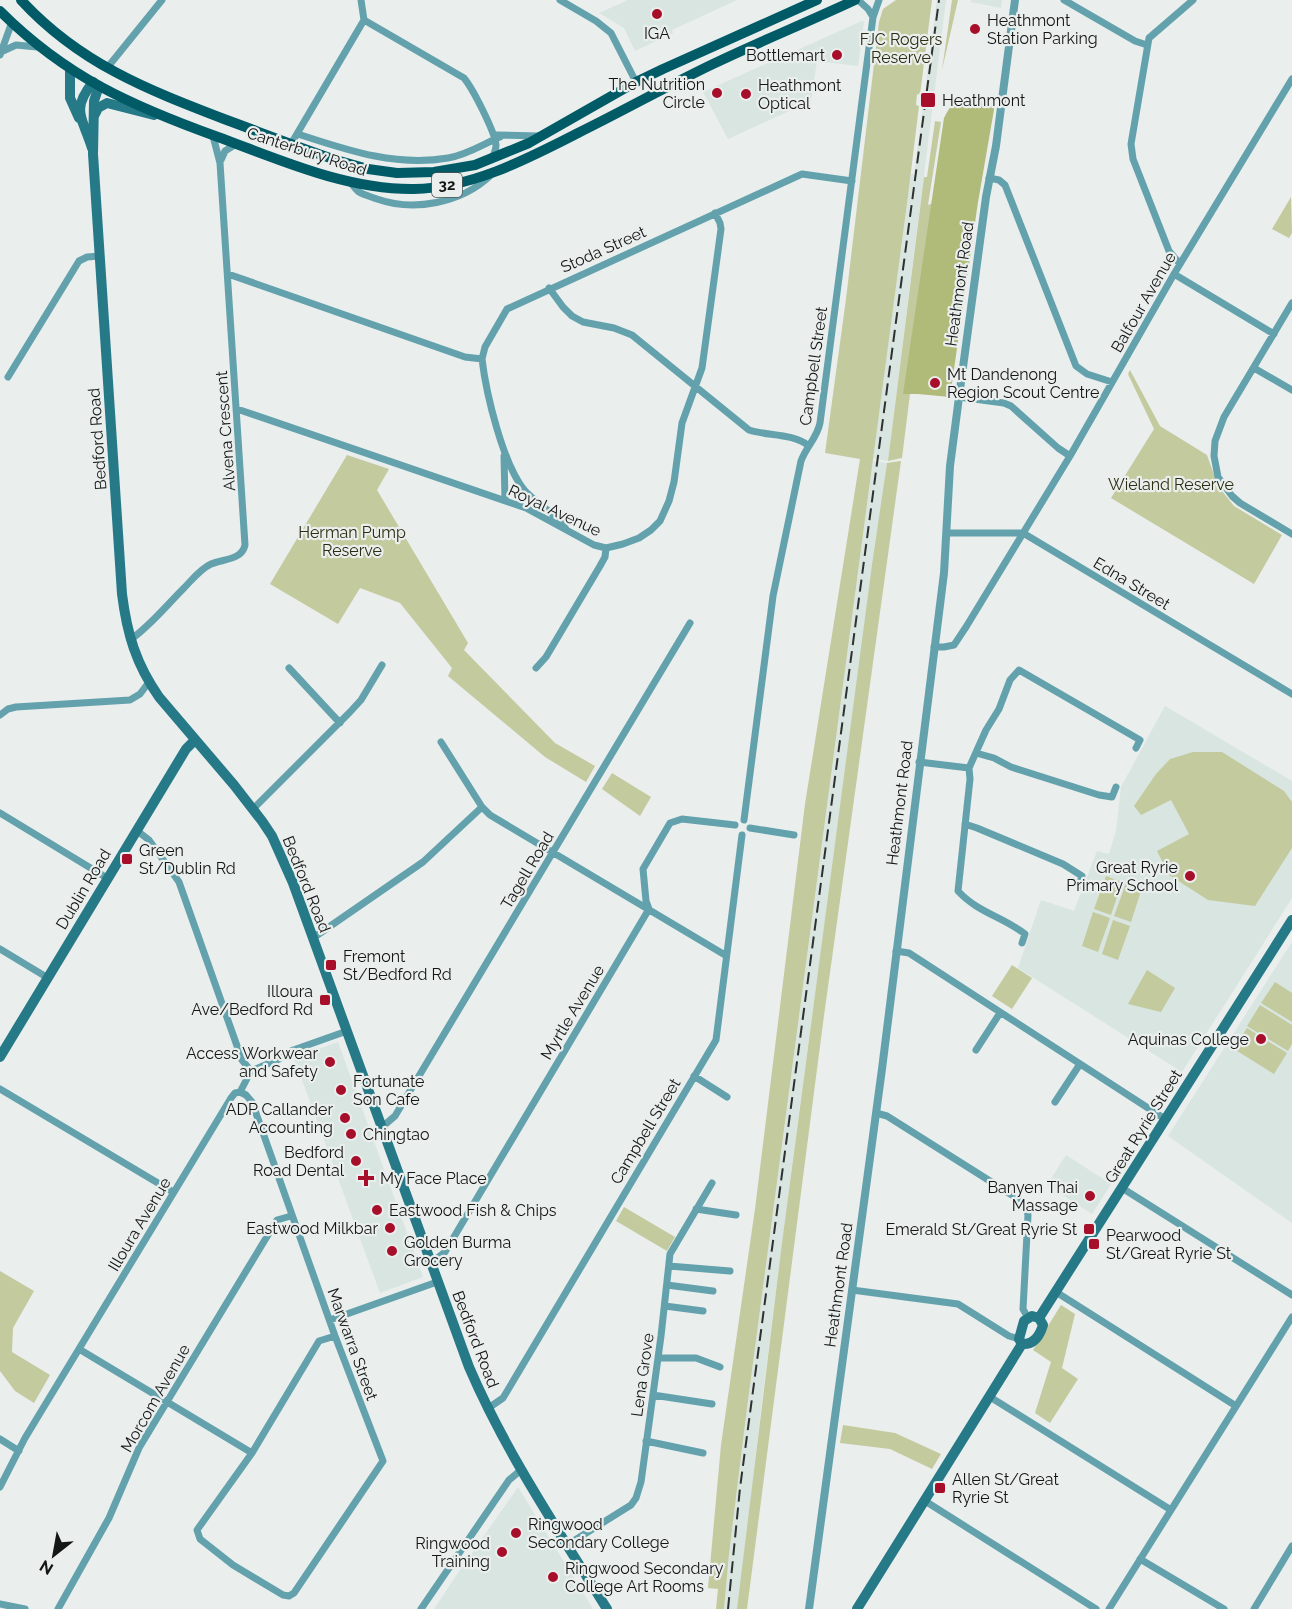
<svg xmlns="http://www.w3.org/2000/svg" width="1292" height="1609" viewBox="0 0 1292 1609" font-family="Raleway,sans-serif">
<rect width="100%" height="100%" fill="#eaeeed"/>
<path fill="#d8e5e1" d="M 628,0 L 737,0 L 672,30 L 673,33 L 635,51 L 624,28 L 599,13 Z
M 937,0 L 946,0 L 888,461 L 873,458 L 911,174 L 914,174 Z
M 971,0 L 1002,0 L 1001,8 L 971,2 Z
M 862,21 L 864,22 L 858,66 L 817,61 L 811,101 L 728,139 L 703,92 Z
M 873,461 L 887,463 L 798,1120 L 761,1408 L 741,1588 L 737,1609 L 724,1609 L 729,1554 L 747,1408 Z
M 1165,706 L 1292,781 L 1292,898 L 1182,1072 L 1018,968 L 1041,900 L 1074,911 L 1097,851 L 1109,854 L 1116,831 L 1121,787 Z
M 1292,942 L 1292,1223 L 1168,1136 Z
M 338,1042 L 423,1277 L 380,1293 L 294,1058 Z
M 1066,1155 L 1111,1184 L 1092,1214 L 1047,1185 Z
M 518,1487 L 593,1609 L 434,1609 L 454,1579 Z"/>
<path fill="#c3ca9e" d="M 896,0 L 932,0 L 920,95 L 917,94 L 916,105 L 919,106 L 908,196 L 747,1408 L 729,1554 L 724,1609 L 716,1609 L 718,1589 L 708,1588 L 721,1445 L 755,1209 L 805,804 L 860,459 L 825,453 L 846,299 L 879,22 L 883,9 Z
M 952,0 L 958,0 L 942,70 Z
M 935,121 L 941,122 L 928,205 L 933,203 L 904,394 L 910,394 L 902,458 L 888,461 L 924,177 L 927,177 Z
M 1291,197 L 1292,233 L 1289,238 L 1272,229 Z
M 1130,370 L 1160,426 L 1207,455 L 1218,486 L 1234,506 L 1282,535 L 1254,584 L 1111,498 L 1154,429 L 1128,374 Z
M 347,455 L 389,469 L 377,490 L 468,643 L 464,650 L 555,743 L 595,766 L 586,782 L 545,757 L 448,676 L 452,668 L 400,603 L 360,588 L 338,624 L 270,584 Z
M 900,461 L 901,461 L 823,1023 L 747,1609 L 737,1609 L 782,1243 L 872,565 L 887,463 Z
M 1193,752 L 1222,752 L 1284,791 L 1292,802 L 1292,848 L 1255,906 L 1208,900 L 1169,875 L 1157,851 L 1189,834 L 1171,800 L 1141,815 L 1134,806 L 1156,774 L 1170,759 Z
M 612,773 L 651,797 L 640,816 L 602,789 Z
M 1106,876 L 1122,882 L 1111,915 L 1094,909 Z
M 1126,883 L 1142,888 L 1131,922 L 1114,916 Z
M 1093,912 L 1110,918 L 1098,952 L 1082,946 Z
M 1113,920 L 1130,926 L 1118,960 L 1102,954 Z
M 1012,965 L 1032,978 L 1012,1009 L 992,996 Z
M 1147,970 L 1175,988 L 1161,1012 L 1128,1004 Z
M 1275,982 L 1292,993 L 1292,1022 L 1261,1003 Z
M 1260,1005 L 1292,1025 L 1292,1044 L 1288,1051 L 1247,1026 Z
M 1247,1028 L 1287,1053 L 1274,1074 L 1234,1049 Z
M 624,1207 L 675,1237 L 667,1251 L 616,1221 Z
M 0,1271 L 34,1291 L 13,1328 L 12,1352 L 50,1375 L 34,1403 L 15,1391 L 0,1371 Z
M 1061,1305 L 1075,1314 L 1062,1368 L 1078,1379 L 1050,1423 L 1035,1413 L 1051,1362 L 1033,1350 Z
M 843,1425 L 895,1433 L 941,1454 L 932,1469 L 890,1449 L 840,1443 Z"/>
<path fill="#b0ba79" d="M 989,96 L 996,98 L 978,202 L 950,397 L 918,394 L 903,394 L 944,118 C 957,91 959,109 975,102 C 981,100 982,97 989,96 Z"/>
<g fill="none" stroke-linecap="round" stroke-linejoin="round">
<path stroke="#63a2ad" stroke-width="7" d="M 361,0 L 364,20
M 560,0 L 596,21 L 611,33 L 636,82
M 858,0 L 868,9 L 873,17
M 1064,0 L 1135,41 L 1147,45
M 364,20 L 464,78 C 473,89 495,132 496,145 C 496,150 494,154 492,159
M 3,51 L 16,45 L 37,47
M 0,55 L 12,22
M 107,68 L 162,0
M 298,134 C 347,150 395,167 448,158 C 467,155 483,144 500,137
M 496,135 L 539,136
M 291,144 L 364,20
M 221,160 L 225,151 L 236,144
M 989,178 L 999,180 L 1005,185 L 1076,366 L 1087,374 L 1112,382
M 350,182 C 353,185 356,190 359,192 C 364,195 372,197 377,199 C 414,212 461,203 490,176
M 1180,264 L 1169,251 L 1133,159 L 1131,144 L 1149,38 L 1193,0
M 228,274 L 465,357 L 482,359
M 1174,274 L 1274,334
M 549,288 L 563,307 L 572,316 L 583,322 L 614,328 L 632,335 L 749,430 C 767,436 793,433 809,446
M 1292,303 L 1224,417 L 1215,441 L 1214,456 L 1218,477 L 1232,496 L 1240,503 L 1292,534
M 1254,368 L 1292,390
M 8,377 L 79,261 L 87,257 L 100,256
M 959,397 L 1004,403 L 1011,406 L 1058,448 L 1070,456
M 237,409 L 526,508 L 594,545 L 606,548 L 623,544 L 639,538 L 651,530 L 660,521 L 669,501 L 674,482 L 682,423 L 702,368 L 721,229 L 720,223 L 715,213
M 504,456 L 505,500
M 566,529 C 556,513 538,505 525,491 C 503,465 486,393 482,359 L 485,347 L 507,309 L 802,174 L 852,181
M 948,533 L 1023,533 L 1292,694
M 130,640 C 150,626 166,606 183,589 C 192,580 200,569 211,564 C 223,559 242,560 245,545 L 220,163 L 213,136
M 934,647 L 944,647 L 954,645 L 966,627 L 1070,456 L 1174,274 L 1292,79
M 289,668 L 340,723
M 536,668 L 546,657 L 600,566 L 605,557 L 606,548
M 0,715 L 8,709 L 16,707 L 130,700 L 140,694 L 149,682
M 441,742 L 482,807 L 490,815 L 725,955
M 976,753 L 994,758 L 1011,767 L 1099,795 L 1112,797 L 1116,787
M 919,762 L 969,768 L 970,779 L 958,891 C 977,912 1003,917 1025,934 L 1022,943
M 969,768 L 986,730 L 999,709 L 1010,680 L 1019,670 L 1140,740 L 1136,748
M 253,809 L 350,712 L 361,700 L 382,665
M 0,813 L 107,878
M 744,820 L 773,596 L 801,461 C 806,447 817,438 820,423 L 873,17 L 879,0
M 965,824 L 977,828 L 1063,864 L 1082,876 L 1079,886
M 750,828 L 794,835
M 136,830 L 149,840 L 179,882 L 242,1060 L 251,1071
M 313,938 L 423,862 L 482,807
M 0,949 L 48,978
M 896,951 L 909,953 L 1165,1119
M 976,1050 L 1000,1013
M 694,1076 L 727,1097
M 0,1089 L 173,1192
M 240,1092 L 246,1095 L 252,1102 L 335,1336 L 383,1461 L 294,1593 L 289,1596 L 283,1595 L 233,1565 L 200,1539 L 197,1530 L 252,1453 L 319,1341 L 335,1336
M 1055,1102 L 1080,1064
M 876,1113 L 887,1116 L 1020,1200 L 1026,1208 L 1028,1215 L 1023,1309 L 1028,1318
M 382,1127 L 395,1116 L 690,623
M 1122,1188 L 1292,1295
M 696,1209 L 736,1215
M 431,1263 L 445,1252 L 649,909 L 646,901 L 643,869 L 670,823 L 682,819 L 735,825
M 669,1266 L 730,1271
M 667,1285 L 713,1291
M 852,1290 L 958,1304 L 1009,1336 L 1019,1339
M 1056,1292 L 1236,1406
M 665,1306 L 703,1311
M 330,1320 L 437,1282
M 79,1349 L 252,1453
M 658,1358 L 696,1358 L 720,1367
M 653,1395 L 712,1404
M 990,1397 L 1171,1510
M 487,1409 L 503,1398 L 716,1040 L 742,835
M 0,1439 L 19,1451
M 646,1441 L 703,1453
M 0,1487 L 25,1438 L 231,1098 L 235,1093 L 240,1092 L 251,1071 L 279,1059 L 285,1053 L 347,1031
M 925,1501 L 1096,1609
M 567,1545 L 631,1505 L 636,1498 L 641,1482 L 661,1336 L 670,1254 L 712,1183
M 1140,1559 L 1224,1609
M 0,1604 L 25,1609
M 58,1609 L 109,1518 L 139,1448 L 277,1220 L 291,1216
M 421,1609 L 509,1480 L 521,1470
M 1109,1609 L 1292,1317
M 1254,1609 L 1292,1546"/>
<path stroke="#63a2ad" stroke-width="8" d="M 809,1609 L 882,1069 L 944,573 L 950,466 L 961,382 L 986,197 L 996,146 L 1015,0"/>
<path stroke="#267987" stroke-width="10" d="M 70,69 L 70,98 L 79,118
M 99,86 L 94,101 L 93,154 L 122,594 C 127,634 136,664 159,697 L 234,785 L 262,821 L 272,836 L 293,883 L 469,1367 C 506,1453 558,1530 607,1609
M 94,116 L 98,108 L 107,103 L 154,115
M 92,148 C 83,118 70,111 93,82
M 0,1057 L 186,749 L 195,740
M 1039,1318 L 1292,920
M 1022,1344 L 1019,1339 L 1024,1321 L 1032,1316 L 1039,1318
M 1022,1344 C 1034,1345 1040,1335 1043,1325 L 1039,1318
M 857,1609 L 1022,1344"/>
<path stroke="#005b67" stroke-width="10" d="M 21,0 C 79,63 146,89 224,119 C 262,133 298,147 336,160 L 368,169 L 397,173 L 434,172 L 475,165 L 529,143 L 636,82 L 663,69 L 817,0
M 0,11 C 66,77 132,106 218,137 C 280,160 347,190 414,189 C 472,188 527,159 578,133 C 623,111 667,86 713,64 C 759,42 808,22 855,0"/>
<path stroke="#2f3030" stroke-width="2" stroke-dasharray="12 6" stroke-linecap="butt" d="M 728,1609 L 740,1488 L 939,0"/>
</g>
<g fill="#a70e2a" stroke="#eaeeed" stroke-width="2">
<circle cx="657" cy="14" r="6"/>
<circle cx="975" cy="29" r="6"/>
<circle cx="837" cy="55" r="6"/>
<circle cx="717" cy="93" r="6"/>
<circle cx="746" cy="94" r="6"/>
<rect x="920" y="92" width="16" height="16" rx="3"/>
<circle cx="935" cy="383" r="6"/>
<rect x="121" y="853" width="12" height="12" rx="3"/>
<circle cx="1190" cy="876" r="6"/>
<rect x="325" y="959" width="12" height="12" rx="3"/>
<rect x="319" y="994" width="12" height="12" rx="3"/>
<circle cx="1261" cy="1039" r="6"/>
<circle cx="330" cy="1062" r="6"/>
<circle cx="341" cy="1090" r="6"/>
<circle cx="345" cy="1118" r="6"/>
<circle cx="351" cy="1134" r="6"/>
<circle cx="356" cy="1161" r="6"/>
<path d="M363 1169h6v6h6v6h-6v6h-6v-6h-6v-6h6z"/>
<circle cx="1090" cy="1196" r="6"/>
<circle cx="377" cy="1210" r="6"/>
<circle cx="390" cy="1228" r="6"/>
<rect x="1083" y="1223" width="12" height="12" rx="3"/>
<rect x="1088" y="1238" width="12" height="12" rx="3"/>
<circle cx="392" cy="1251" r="6"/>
<rect x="934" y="1482" width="12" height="12" rx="3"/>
<circle cx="516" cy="1533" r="6"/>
<circle cx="502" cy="1552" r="6"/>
<circle cx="553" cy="1577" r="6"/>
</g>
<g text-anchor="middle" stroke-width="4.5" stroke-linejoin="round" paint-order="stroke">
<rect fill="#eaeeed" stroke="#545656" stroke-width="1.5" x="432" y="173" width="30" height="24" rx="4.5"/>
<g font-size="15" font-weight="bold" fill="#141515">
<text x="447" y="190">32</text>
</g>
<g font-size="16" fill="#141515" stroke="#eaeeed" text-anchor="start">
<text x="987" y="26">Heathmont<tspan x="987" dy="18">Station Parking</tspan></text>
<text x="657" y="39" text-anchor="middle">IGA</text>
<text x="825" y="61" text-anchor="end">Bottlemart</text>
<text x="705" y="90" text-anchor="end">The Nutrition<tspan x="705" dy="18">Circle</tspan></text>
<text x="758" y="91">Heathmont<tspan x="758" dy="18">Optical</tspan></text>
<text x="942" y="106">Heathmont</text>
<text x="947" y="380">Mt Dandenong<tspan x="947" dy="18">Region Scout Centre</tspan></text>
<text x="139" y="856">Green<tspan x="139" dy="18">St/Dublin Rd</tspan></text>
<text x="1178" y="873" text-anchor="end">Great Ryrie<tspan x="1178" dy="18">Primary School</tspan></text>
<text x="343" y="962">Fremont<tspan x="343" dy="18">St/Bedford Rd</tspan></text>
<text x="313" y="997" text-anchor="end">Illoura<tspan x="313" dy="18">Ave/Bedford Rd</tspan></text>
<text x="1249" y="1045" text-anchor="end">Aquinas College</text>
<text x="318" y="1059" text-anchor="end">Access Workwear<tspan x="318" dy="18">and Safety</tspan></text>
<text x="353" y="1087">Fortunate<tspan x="353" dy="18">Son Cafe</tspan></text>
<text x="333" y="1115" text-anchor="end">ADP Callander<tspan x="333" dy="18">Accounting</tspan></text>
<text x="363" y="1140">Chingtao</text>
<text x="344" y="1158" text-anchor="end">Bedford<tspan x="344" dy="18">Road Dental</tspan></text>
<text x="380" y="1184">My Face Place</text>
<text x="1078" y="1193" text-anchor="end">Banyen Thai<tspan x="1078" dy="18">Massage</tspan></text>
<text x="389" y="1216">Eastwood Fish &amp; Chips</text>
<text x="378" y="1234" text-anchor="end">Eastwood Milkbar</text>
<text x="1077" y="1235" text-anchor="end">Emerald St/Great Ryrie St</text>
<text x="1106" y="1241">Pearwood<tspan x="1106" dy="18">St/Great Ryrie St</tspan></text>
<text x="404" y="1248">Golden Burma<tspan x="404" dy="18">Grocery</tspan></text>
<text x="952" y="1485">Allen St/Great<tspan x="952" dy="18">Ryrie St</tspan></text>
<text x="528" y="1530">Ringwood<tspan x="528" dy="18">Secondary College</tspan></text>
<text x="490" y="1549" text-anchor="end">Ringwood<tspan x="490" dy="18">Training</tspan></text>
<text x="565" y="1574">Ringwood Secondary<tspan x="565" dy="18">College Art Rooms</tspan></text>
</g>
<g font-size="16" fill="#2a2d10" stroke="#eaeeed">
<text x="901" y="45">FJC Rogers<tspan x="901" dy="18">Reserve</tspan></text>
<text x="1171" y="490">Wieland Reserve</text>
<text x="352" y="538">Herman Pump<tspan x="352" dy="18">Reserve</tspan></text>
</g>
<g font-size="16" fill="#141515" stroke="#eaeeed">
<text transform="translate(307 151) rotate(18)" y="6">Canterbury Road</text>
<text transform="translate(603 249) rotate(-24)" y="6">Stoda Street</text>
<text transform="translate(959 284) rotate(-82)" y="6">Heathmont Road</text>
<text transform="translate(1143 302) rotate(-60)" y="6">Balfour Avenue</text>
<text transform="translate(813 366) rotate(-82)" y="6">Campbell Street</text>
<text transform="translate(225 431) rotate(-94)" y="6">Alvena Crescent</text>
<text transform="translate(97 439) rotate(-94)" y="6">Bedford Road</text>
<text transform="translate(555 510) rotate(25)" y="6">Royal Avenue</text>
<text transform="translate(1132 583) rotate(31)" y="6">Edna Street</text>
<text transform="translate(899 803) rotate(-83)" y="6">Heathmont Road</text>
<text transform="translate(527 870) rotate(-59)" y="6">Tagell Road</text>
<text transform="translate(307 884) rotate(68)" y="6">Bedford Road</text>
<text transform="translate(83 889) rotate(-59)" y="6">Dublin Road</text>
<text transform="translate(572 1012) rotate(-59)" y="6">Myrtle Avenue</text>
<text transform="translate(1143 1126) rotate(-58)" y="6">Great Ryrie Street</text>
<text transform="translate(645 1131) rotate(-59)" y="6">Campbell Street</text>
<text transform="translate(139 1224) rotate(-59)" y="6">Illoura Avenue</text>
<text transform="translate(838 1285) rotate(-82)" y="6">Heathmont Road</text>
<text transform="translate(476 1339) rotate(69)" y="6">Bedford Road</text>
<text transform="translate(353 1344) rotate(70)" y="6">Marwarra Street</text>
<text transform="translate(642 1375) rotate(-82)" y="6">Lena Grove</text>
<text transform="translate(155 1398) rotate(-60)" y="6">Morcom Avenue</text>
</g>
</g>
<g transform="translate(54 1555) rotate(211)" stroke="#eaeeed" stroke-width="4.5" paint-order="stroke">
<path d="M0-4.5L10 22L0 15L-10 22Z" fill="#141515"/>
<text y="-9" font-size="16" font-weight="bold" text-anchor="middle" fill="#141515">N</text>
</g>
</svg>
